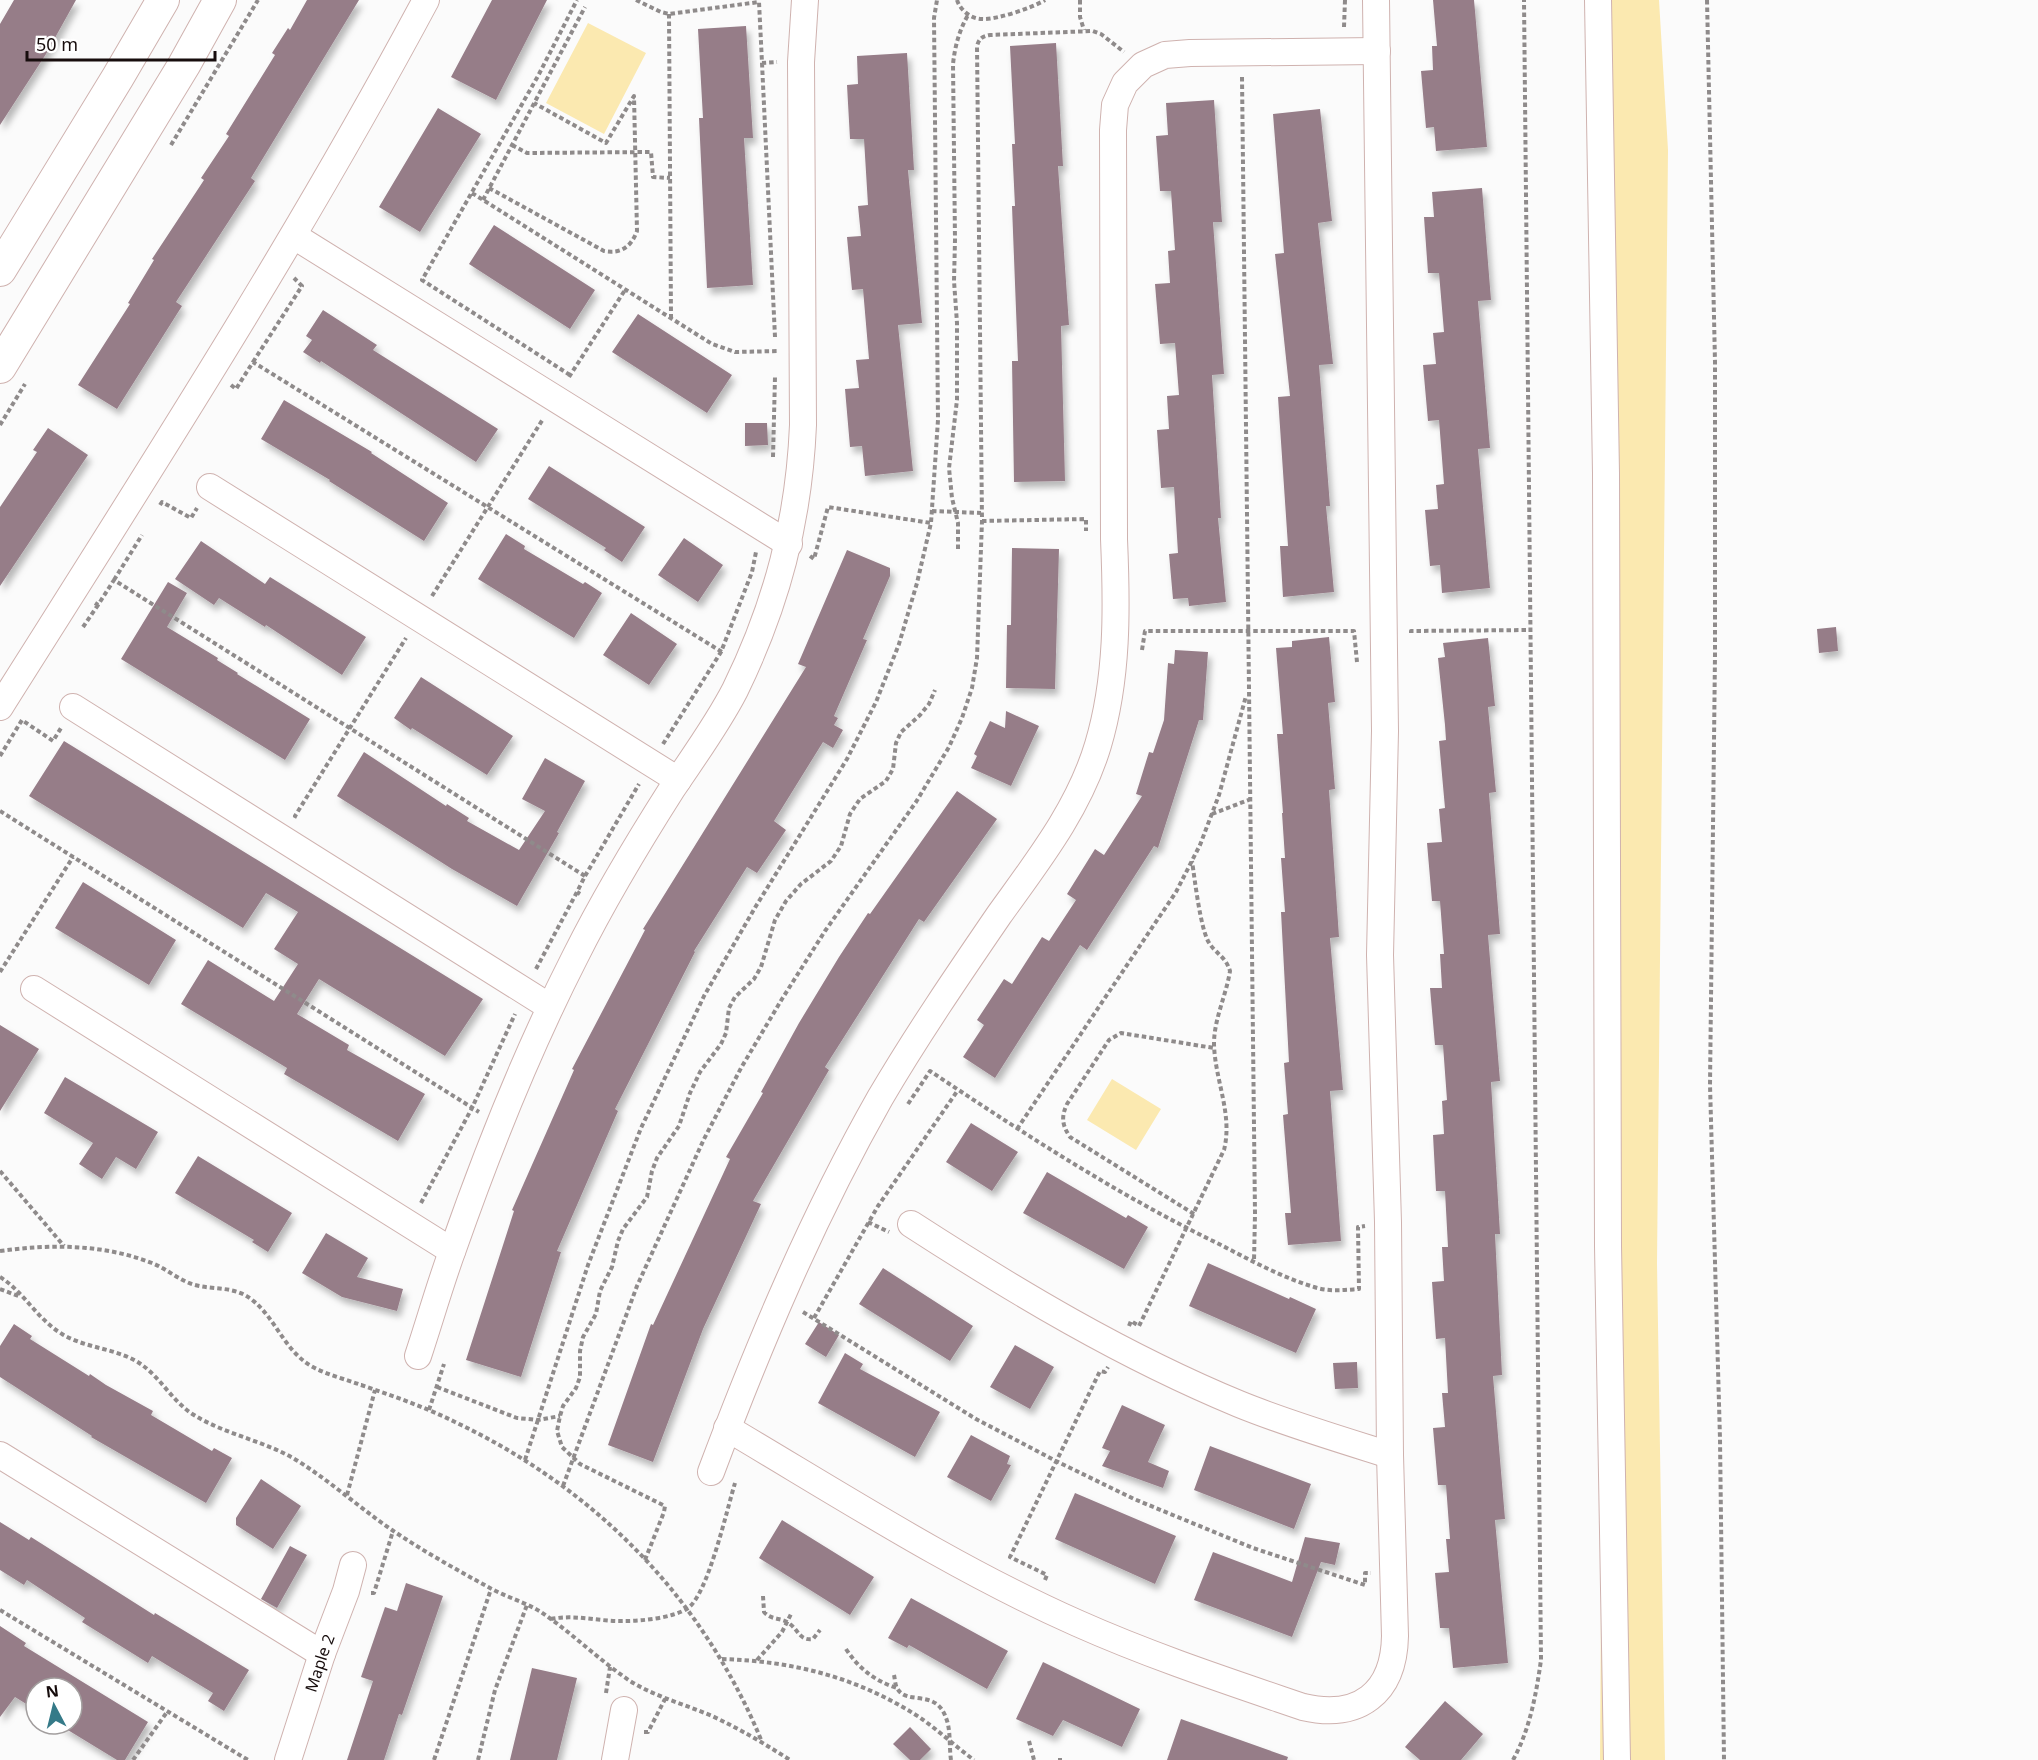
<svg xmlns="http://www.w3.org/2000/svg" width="2038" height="1760" viewBox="0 0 2038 1760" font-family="'Noto Sans',sans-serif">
<defs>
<filter id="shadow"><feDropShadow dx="3.5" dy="6" stdDeviation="3" flood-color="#0004"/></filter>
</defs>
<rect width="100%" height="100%" fill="#fbfbfb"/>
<path fill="#fbe9b0" d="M 1599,0 L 1659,0 L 1668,150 L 1657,1263 L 1665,1760 L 1600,1760 L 1610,157 Z
M 588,23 L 646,53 L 604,134 L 546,103 Z
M 1112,1079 L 1161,1109 L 1136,1150 L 1087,1120 Z"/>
<path fill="#967d88" filter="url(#shadow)" d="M 14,0 L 76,0 L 46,54 L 0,125 L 0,24 Z
M 307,0 L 359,0 L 251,178 L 255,181 L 176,302 L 182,306 L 117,409 L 78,385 L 130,304 L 128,303 L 154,260 L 152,259 L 204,180 L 201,178 L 229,136 L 226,134 L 275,55 L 272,53 L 288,28 L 290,30 Z
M 492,0 L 547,0 L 496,100 L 451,77 Z
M 1433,0 L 1474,0 L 1487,147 L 1436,151 L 1434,127 L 1426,128 L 1421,71 L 1433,70 L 1432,46 L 1437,46 Z
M 746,26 L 753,138 L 744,138 L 753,285 L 707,288 L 699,118 L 703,118 L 698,29 Z
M 1056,43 L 1063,166 L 1058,166 L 1069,325 L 1061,326 L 1065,481 L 1014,482 L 1012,361 L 1018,361 L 1012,206 L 1015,206 L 1012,144 L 1015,144 L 1010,46 Z
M 907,53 L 914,170 L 908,170 L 922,323 L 898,325 L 913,471 L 865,476 L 862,446 L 850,447 L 845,389 L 859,388 L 856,360 L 869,359 L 863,289 L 852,290 L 847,237 L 861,236 L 858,206 L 868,205 L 864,139 L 850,139 L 847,85 L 858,84 L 857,56 Z
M 1214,100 L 1222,222 L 1213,222 L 1224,374 L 1212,375 L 1221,518 L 1218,518 L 1226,602 L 1189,606 L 1188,598 L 1173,599 L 1169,554 L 1178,553 L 1174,487 L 1161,488 L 1157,430 L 1169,429 L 1167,396 L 1179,395 L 1175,343 L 1160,344 L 1155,284 L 1170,283 L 1168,251 L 1175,250 L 1171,191 L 1160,191 L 1156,136 L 1168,135 L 1166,103 Z
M 438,108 L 481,134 L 420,232 L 379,207 Z
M 1320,109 L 1332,221 L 1318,223 L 1333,364 L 1319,365 L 1330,506 L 1326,506 L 1334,592 L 1283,597 L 1280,546 L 1288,546 L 1278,397 L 1290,396 L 1275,254 L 1284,253 L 1273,114 Z
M 1482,188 L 1491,300 L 1478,301 L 1490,448 L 1478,449 L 1490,588 L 1442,593 L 1440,565 L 1430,566 L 1425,510 L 1438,509 L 1436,485 L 1444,484 L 1439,420 L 1428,421 L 1423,365 L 1436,364 L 1433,333 L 1444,332 L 1439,273 L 1428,273 L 1424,217 L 1434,217 L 1432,192 Z
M 494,225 L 595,290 L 570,329 L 469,264 Z
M 323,310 L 377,345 L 373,350 L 498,429 L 476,462 L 321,361 L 320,363 L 303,352 L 312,340 L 306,336 Z
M 638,314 L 732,375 L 707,413 L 612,352 Z
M 284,400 L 372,452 L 371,453 L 448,503 L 424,541 L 329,481 L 330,480 L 261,439 Z
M 745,423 L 767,423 L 768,445 L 745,446 Z
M 48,428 L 88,455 L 0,586 L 0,507 L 37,452 L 33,450 Z
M 549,466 L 645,527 L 622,562 L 604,550 L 606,548 L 528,499 Z
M 506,534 L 525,546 L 524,549 L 583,584 L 585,582 L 602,593 L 574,638 L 478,579 Z
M 684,538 L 723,565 L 698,602 L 658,575 Z
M 201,541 L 265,584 L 270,577 L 366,637 L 342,675 L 266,625 L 265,627 L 219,598 L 214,605 L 175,579 Z
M 1012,548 L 1059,549 L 1055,689 L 1006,688 L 1007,625 L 1011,625 Z
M 847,550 L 890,568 L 890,576 L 863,639 L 867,640 L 834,716 L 838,718 L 834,725 L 843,730 L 833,748 L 823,742 L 774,821 L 786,830 L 757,873 L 747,867 L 694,951 L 695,952 L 615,1109 L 618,1111 L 557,1251 L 561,1252 L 521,1377 L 466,1360 L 514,1211 L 512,1210 L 574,1070 L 572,1069 L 645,930 L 643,929 L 806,667 L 798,664 Z
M 168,582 L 187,593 L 167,627 L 218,658 L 217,660 L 238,673 L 237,674 L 310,719 L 285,760 L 121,659 Z
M 631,613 L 677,644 L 649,685 L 603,655 Z
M 1836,627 L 1838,651 L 1819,653 L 1817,629 Z
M 1329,637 L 1335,702 L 1328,703 L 1335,789 L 1329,790 L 1339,937 L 1330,938 L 1343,1090 L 1330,1091 L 1341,1241 L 1288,1245 L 1285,1213 L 1291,1213 L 1283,1115 L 1288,1114 L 1284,1063 L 1289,1062 L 1281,912 L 1285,912 L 1281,858 L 1285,858 L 1282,813 L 1283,813 L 1277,734 L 1283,734 L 1276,648 L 1292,647 L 1292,641 Z
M 1488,638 L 1495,706 L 1488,707 L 1496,792 L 1489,793 L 1500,934 L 1488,935 L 1500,1081 L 1491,1082 L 1500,1234 L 1495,1234 L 1502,1375 L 1493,1376 L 1505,1519 L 1495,1520 L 1508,1663 L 1453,1668 L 1449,1628 L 1440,1628 L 1435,1573 L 1449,1572 L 1446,1539 L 1450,1539 L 1446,1485 L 1438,1485 L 1433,1428 L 1445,1427 L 1442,1393 L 1448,1393 L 1445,1338 L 1436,1339 L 1432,1282 L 1444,1281 L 1442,1247 L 1448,1247 L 1445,1191 L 1436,1191 L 1433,1135 L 1444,1134 L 1442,1101 L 1447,1100 L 1443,1045 L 1435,1045 L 1430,988 L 1442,988 L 1440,954 L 1444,954 L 1440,901 L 1432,901 L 1427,843 L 1442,842 L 1439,809 L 1445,808 L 1439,741 L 1446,740 L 1445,725 L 1438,658 L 1445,657 L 1443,643 Z
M 1175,650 L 1208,652 L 1203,720 L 1199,720 L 1158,848 L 1154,846 L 1087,950 L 1080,945 L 995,1078 L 963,1057 L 984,1025 L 977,1020 L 1004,979 L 1012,984 L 1042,937 L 1049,941 L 1076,900 L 1067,894 L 1095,849 L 1104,855 L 1142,796 L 1136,794 L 1149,752 L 1153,753 L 1164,720 L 1168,663 L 1174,664 Z
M 421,677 L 513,736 L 487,775 L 412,728 L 411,730 L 394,718 Z
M 1006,711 L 1039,726 L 1011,786 L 971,768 L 977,756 L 974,754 L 990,721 L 1005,728 Z
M 64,741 L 483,999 L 445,1056 L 319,979 L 297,1014 L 349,1045 L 347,1050 L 425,1094 L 398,1141 L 284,1074 L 287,1068 L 181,1004 L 208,960 L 274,1001 L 298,964 L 274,949 L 298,912 L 266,893 L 243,928 L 29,796 Z
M 364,752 L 446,806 L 447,804 L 469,818 L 467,821 L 519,850 L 545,811 L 522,799 L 545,758 L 585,781 L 557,832 L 559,833 L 517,906 L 452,869 L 337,796 Z
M 957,791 L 997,819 L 924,922 L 919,919 L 825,1067 L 829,1070 L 753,1201 L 761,1204 L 703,1329 L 653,1462 L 608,1445 L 651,1324 L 653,1325 L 730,1159 L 726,1157 L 763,1093 L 761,1092 L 799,1023 L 839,957 L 868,913 L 870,914 Z
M 83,882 L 176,940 L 149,985 L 55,928 Z
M 0,1025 L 39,1049 L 0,1111 Z
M 65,1077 L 158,1132 L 136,1169 L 116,1157 L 102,1179 L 79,1164 L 93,1143 L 44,1113 Z
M 971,1123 L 1018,1152 L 992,1191 L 946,1162 Z
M 198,1156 L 292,1213 L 268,1252 L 252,1242 L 254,1240 L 175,1193 Z
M 1047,1172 L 1126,1218 L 1128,1215 L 1148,1227 L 1124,1269 L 1023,1213 Z
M 326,1233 L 368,1258 L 357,1277 L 403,1289 L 397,1311 L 342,1297 L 302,1273 Z
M 1208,1263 L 1289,1299 L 1290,1297 L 1316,1309 L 1296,1353 L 1189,1306 Z
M 883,1268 L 973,1326 L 950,1361 L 859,1304 Z
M 819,1322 L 839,1335 L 826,1357 L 805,1344 Z
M 14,1324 L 32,1336 L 30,1339 L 89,1376 L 90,1374 L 106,1385 L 153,1411 L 151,1415 L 212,1451 L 214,1448 L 232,1458 L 206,1503 L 91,1437 L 92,1436 L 0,1377 L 0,1346 Z
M 1015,1345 L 1054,1367 L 1030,1409 L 990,1387 Z
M 845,1353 L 863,1364 L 860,1369 L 940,1412 L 915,1457 L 818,1403 Z
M 1357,1362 L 1358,1388 L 1335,1389 L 1333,1363 Z
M 1122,1405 L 1165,1425 L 1148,1462 L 1169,1471 L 1163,1488 L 1102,1466 L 1110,1451 L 1102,1448 Z
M 971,1435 L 1010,1456 L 1007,1464 L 1011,1465 L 991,1501 L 947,1477 Z
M 1210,1446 L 1311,1484 L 1294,1529 L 1194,1490 Z
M 261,1479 L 301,1506 L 273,1549 L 236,1525 L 236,1518 Z
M 1075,1493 L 1176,1536 L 1155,1584 L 1055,1539 Z
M 782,1520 L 874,1577 L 850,1615 L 759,1558 Z
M 0,1522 L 29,1540 L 31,1537 L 154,1615 L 155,1613 L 249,1670 L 224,1711 L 208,1701 L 213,1693 L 152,1656 L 148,1663 L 82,1622 L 85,1618 L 27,1580 L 24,1585 L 0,1570 Z
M 1305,1537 L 1340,1543 L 1335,1565 L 1321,1562 L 1292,1637 L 1194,1600 L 1213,1552 L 1292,1582 Z
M 290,1546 L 307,1555 L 277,1608 L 261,1599 Z
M 406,1583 L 443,1596 L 402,1715 L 399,1714 L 384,1760 L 347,1760 L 373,1681 L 361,1677 L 385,1607 L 397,1611 Z
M 911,1598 L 1008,1651 L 987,1689 L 909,1645 L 907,1648 L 888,1638 Z
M 0,1626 L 26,1643 L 24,1646 L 148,1722 L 125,1760 L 117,1760 L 58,1724 L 72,1724 L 72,1688 L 36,1688 L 36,1710 L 15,1697 L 0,1717 Z
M 1043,1662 L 1140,1709 L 1122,1747 L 1063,1720 L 1053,1736 L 1016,1719 Z
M 532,1668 L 577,1678 L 557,1760 L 510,1760 Z
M 1445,1701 L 1483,1734 L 1461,1760 L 1420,1760 L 1405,1747 Z
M 1181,1719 L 1288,1757 L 1287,1760 L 1167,1760 Z
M 910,1727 L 931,1749 L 920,1760 L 910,1760 L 893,1744 Z"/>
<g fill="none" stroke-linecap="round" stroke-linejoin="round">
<defs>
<g id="minor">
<path d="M 1598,0 L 1606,473 L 1608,1246 L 1617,1760"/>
<path d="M 294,236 L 789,544"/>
<path d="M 210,487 L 678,780"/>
<path d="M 0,707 C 147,474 296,243 426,0"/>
<path d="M 73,707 L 550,1007"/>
<path d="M 34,989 L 452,1251"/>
<path d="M 911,1224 C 1016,1292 1123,1356 1239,1404 C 1288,1424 1339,1439 1390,1455"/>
<path d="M 418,1356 C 430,1320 440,1284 453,1249 C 488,1149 527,1051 575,957 C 604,899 637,844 672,789 C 694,756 717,725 735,690 C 777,604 799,520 803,425 L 801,62 L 805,0"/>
<path d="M 727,1428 C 842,1496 955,1569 1077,1623 C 1151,1656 1227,1681 1303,1707 C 1359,1720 1394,1693 1395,1636 L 1390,1455 L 1388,1222 L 1380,955 L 1385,731 L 1376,0"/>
<path d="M 0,1455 L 322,1654"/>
<path d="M 711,1472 C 759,1344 812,1218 880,1098 C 917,1035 958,975 999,915 C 1037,862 1079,809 1098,745 C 1118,678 1117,608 1114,539 L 1113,130 L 1115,105 L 1125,83 L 1143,65 L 1165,55 L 1190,53 L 1377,51"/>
<path id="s1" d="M 288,1760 L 322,1654 L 346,1591 L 353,1565"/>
<path d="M 615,1760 L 624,1710"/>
</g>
<path id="tertiary" d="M 0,270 L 118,77 L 163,0
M 0,367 L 184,65 L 220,0"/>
</defs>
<use href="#minor" stroke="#cfb2af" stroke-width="28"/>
<use href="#tertiary" stroke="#cfb2af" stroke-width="34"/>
<path stroke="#8f8b8b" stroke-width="4" stroke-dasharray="4.5 3" stroke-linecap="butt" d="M 636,0 L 661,12 L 669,14 L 759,2 L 762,63 L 777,62
M 957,0 C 960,10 971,19 982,19 C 996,20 1032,8 1045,0
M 1080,0 L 1080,17 L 1084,30
M 1707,0 L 1715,362 L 1715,655 L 1710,1085 L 1720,1439 L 1724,1760
M 669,14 L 671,318
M 1344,27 L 1345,0
M 762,63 L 775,337
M 1242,77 L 1255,1214 L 1254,1261
M 171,145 L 258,0
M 512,145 L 527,153 L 651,152 L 653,177 L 670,178
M 489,188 L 604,251 C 621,254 631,247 637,231 L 634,96 L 606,143 L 534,103
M 472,193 L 712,344 L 735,352 L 778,351
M 483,200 L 585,7
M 253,362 L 302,286 L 294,278
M 570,375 L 422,280 L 538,76 L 577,0
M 569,377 L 625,290
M 231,385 L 236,389 L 253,362 L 722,652
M 0,425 L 25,384
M 773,457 L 775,377
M 160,505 L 162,502 L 191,518 L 197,508
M 932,511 L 981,513
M 982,521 L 1086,519 L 1086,531
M 958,549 L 958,523 L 952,498 L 949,468 L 957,400 L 957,323 L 954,281 L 955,240 L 953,64 C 955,46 959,31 968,15
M 810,556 L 814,559 L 828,507 L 931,523
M 114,580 L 142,535
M 432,596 L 543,419
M 95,603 L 98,605 L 114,580 L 585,876 L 577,892 L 580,894
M 83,627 L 98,605
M 1411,633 L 1411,631 L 1530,630
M 1142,650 L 1145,631 L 1354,631 L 1357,662
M 663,744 L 721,652 L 752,572 L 756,552
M 0,756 L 22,720 L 53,741 L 61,728
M 0,811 L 479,1112
M 1212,814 L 1251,799
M 297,817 L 295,816 L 406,638
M 585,876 L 639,784
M 536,969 L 577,892
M 0,972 L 73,857
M 908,1104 L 930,1071 C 1023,1133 1118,1195 1219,1244 C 1250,1260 1281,1277 1314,1287 C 1329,1292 1344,1290 1359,1289 L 1358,1227 L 1365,1226
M 1017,1129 L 1176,892 L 1200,845 L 1219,795 L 1246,696
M 0,1171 L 64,1246
M 421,1203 L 472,1108 L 515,1014
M 1194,1214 L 1070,1137 C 1062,1125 1061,1117 1067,1104 L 1109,1040 L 1121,1033 L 1214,1048
M 868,1222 L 889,1232
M 0,1251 C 51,1244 103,1244 152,1263 C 167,1269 180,1281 195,1285 C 214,1290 234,1286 251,1299 C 276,1318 283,1349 311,1366 C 327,1375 345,1379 361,1385 C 393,1396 425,1407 455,1422 C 596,1489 703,1598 762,1742
M 0,1277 C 24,1292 37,1319 62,1334 C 85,1348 113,1348 136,1361 C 160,1375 171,1401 194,1415 C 226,1435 266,1441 298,1461 C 331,1482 360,1508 392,1530 C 423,1551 457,1570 490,1588 C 506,1597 525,1602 541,1612 C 572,1633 599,1660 630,1681 C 656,1697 684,1704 712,1716 C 740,1729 765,1744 790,1760
M 0,1289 L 21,1297
M 803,1312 L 976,1419 L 1056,1461 L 1134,1499 L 1253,1548 L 1365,1585 L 1365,1573 L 1371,1573
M 814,1318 L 878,1206 L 958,1090
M 1129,1326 L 1131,1321 L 1139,1326 L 1224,1150 C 1233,1114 1215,1081 1214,1044 C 1214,1019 1226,996 1230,971 C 1225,955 1215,954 1208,941 C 1200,925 1195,881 1192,861
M 437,1387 L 517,1418 L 538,1420 L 560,1416
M 429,1410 L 444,1364
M 525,1460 L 588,1265 L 641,1128 L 704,996 L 756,906 L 847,759 L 876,702 L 899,644 L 917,583 L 931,523 L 938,420 L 934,18 L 937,0
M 563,1486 L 637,1286 L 704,1139 L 741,1068 L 782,999 L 825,931 L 916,802 L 949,747 L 962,718 L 972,688 L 977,658 L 982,521 L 977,46 C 979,39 982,36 990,35 L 1093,31 L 1101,34 L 1124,52
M 347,1495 L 375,1390
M 645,1560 L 664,1512 L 665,1506 L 580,1464 L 562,1447 L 557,1431 L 560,1416 L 563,1406 L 576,1388 L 580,1377 L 580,1351 L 583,1337 L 596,1314 L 600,1291 L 612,1267 L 618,1241 L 623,1229 L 647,1197 L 652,1171 L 657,1158 L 679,1126 L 690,1093 L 700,1072 L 721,1044 L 726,1033 L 729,1008 L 735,997 L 754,979 L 761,967 L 775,920 L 786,901 L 801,884 L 831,861 L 841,846 L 850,814 L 860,799 L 886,781 L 893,769 L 896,743 L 901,732 L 920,715 L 929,704 L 935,690
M 1045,1580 L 1047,1575 L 1010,1557 L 1100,1371 L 1105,1372 L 1108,1367
M 371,1593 L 374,1593 L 393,1531
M 763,1596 L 764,1612 C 772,1621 782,1617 790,1624 C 799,1631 800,1641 813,1639 L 820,1630
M 0,1610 L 248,1760
M 551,1619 C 576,1614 600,1622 625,1621 C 641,1621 674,1618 688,1608 C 708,1594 727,1509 735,1483
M 846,1649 C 859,1669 875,1681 897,1688
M 722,1659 C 794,1661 859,1678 919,1717 C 938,1730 955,1746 974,1760
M 757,1660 L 782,1632 L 791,1614
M 894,1675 C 895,1679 895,1685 897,1688 C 906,1706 936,1688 946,1718 C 951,1730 949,1747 951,1760
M 606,1693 L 610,1667
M 644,1732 L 648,1732 L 665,1699
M 1029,1741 L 1034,1760
M 133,1760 L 167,1712
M 434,1760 L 491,1589
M 478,1760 L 495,1690 L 527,1605
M 1060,1760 L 1060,1758
M 1513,1760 C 1530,1729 1536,1695 1541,1660 L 1524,0"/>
<use href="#minor" stroke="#fff" stroke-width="26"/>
<use href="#tertiary" stroke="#fff" stroke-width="32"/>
</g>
<g text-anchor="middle" stroke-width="4.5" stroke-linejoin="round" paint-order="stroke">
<g font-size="16" fill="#170d0d" stroke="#fff">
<text dy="6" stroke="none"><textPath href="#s1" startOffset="102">Maple 2</textPath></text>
</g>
</g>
<g transform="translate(54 1706) rotate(353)"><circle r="28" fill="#ffffff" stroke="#a29e9e" stroke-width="1.5"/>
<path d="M0-4.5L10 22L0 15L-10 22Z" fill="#357a88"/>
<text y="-9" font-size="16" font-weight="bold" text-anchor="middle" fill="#170d0d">N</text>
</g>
<path d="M27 51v9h188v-9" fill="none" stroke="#170d0d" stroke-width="3"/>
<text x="36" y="51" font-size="18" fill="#170d0d" stroke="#ffffff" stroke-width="4.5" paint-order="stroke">50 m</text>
</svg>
